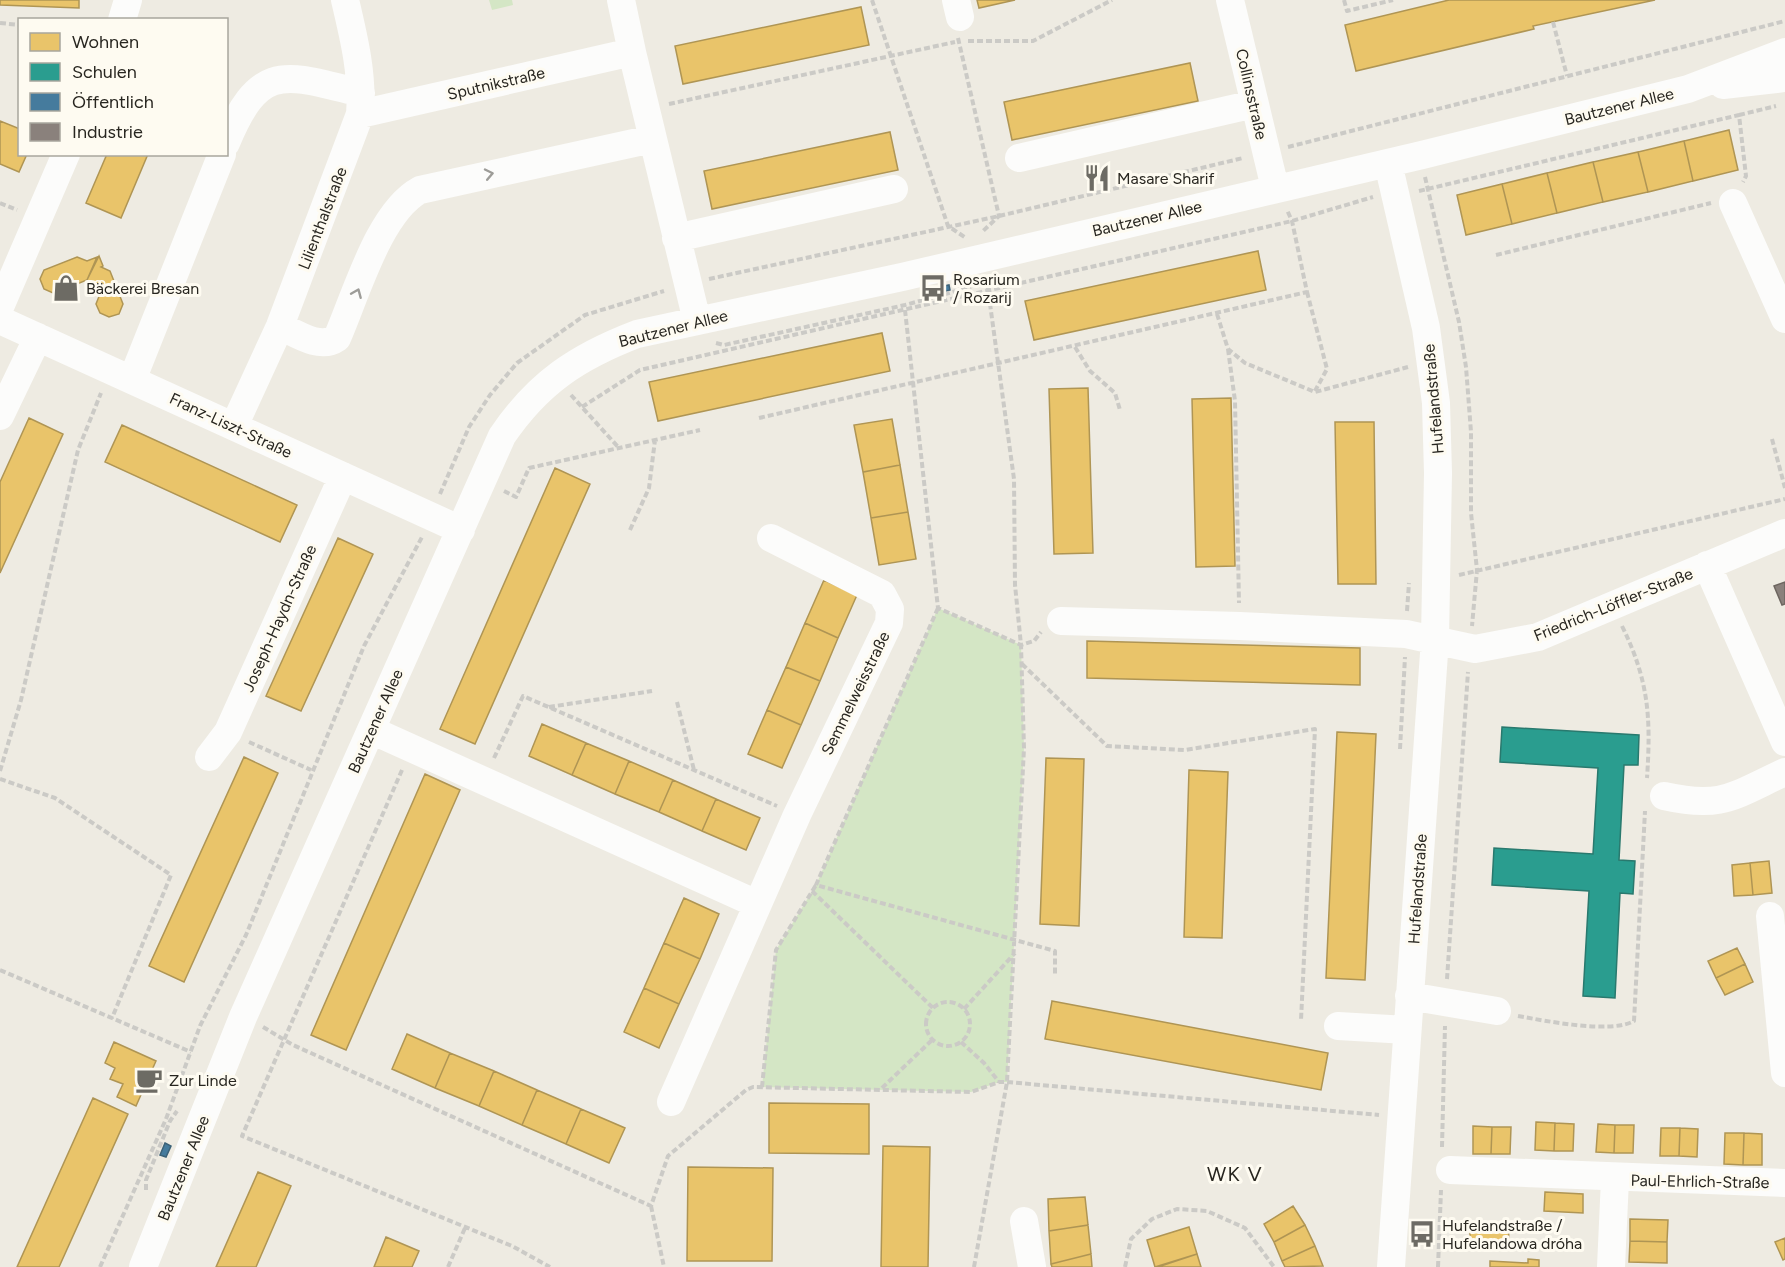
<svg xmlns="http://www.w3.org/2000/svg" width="1785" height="1267" viewBox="0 0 1785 1267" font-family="Figtree,sans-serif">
<rect width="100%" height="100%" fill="#eeebe2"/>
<path fill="#d4e6c5" d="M 489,0 L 512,0 L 513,5 L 492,10 Z
M 938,608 L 1021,645 L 1024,748 L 1007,1082 L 999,1082 L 971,1092 L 762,1087 L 776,950 L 816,885 Z"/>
<path fill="#e9c46a" stroke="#af9554" stroke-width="1.5" d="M 0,0 L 79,0 L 79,8 L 0,5 Z
M 977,0 L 1015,0 L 979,8 Z
M 1449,0 L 1655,0 L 1533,26 L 1534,29 L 1356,71 L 1345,25 Z
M 861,7 L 869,45 L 683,84 L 675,46 Z
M 1190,63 L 1198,101 L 1012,140 L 1004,102 Z
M 0,121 L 20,129 L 20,154 L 27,154 L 19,172 L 0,164 Z
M 1729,130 L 1738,170 L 1693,181 L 1684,141 Z
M 890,132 L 898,170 L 712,209 L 704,171 Z
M 1684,141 L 1693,181 L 1648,192 L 1638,152 Z
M 1638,152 L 1648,192 L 1603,202 L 1593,162 Z
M 107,154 L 148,154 L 121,218 L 86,203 Z
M 1593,162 L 1603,202 L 1557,213 L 1547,173 Z
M 1547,173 L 1557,213 L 1512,224 L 1502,184 Z
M 1502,184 L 1512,224 L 1466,235 L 1457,195 Z
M 1258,251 L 1266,290 L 1034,340 L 1025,301 Z
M 99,256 L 103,266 L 101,267 L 110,271 L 123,304 L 119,314 L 109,317 L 100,313 L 96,304 L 100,294 L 91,290 L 87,280 Z
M 77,257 L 87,261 L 97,257 L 87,280 L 77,284 L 67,280 L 63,289 L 53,293 L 44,289 L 40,279 L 44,270 Z
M 882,333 L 890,371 L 658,421 L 649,382 Z
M 1088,388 L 1093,553 L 1054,554 L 1049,389 Z
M 1231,398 L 1235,566 L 1196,567 L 1192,399 Z
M 29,418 L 63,434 L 0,573 L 0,482 Z
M 892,419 L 900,465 L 863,472 L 854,425 Z
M 1335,422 L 1374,422 L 1376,584 L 1338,584 Z
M 122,425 L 297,505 L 280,542 L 105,462 Z
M 900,465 L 908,512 L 871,518 L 863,472 Z
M 555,468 L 590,484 L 475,744 L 440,729 Z
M 908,512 L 916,559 L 879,565 L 871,518 Z
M 338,538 L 373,554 L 301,711 L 266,696 Z
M 824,580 L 857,595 L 838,638 L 805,623 Z
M 805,623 L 838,638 L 820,681 L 786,667 Z
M 1087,641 L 1360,648 L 1360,685 L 1087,678 Z
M 786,667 L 820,681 L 801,725 L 767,710 Z
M 767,710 L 801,725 L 782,768 L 748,754 Z
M 542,724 L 586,743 L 572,775 L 529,756 Z
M 1337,732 L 1376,734 L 1365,980 L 1326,978 Z
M 586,743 L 629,761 L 615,794 L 572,775 Z
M 244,757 L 278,773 L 184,982 L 149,966 Z
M 1046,758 L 1084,759 L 1079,926 L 1040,924 Z
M 629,761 L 673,780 L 659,812 L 615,794 Z
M 1189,770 L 1228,772 L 1222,938 L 1184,937 Z
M 425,774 L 460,790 L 346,1050 L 311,1035 Z
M 673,780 L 716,799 L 702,831 L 659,812 Z
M 716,799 L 760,818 L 746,850 L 702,831 Z
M 1769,861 L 1772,893 L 1753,895 L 1750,863 Z
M 1750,863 L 1753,895 L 1734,896 L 1732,865 Z
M 684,898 L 719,914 L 700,959 L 664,943 Z
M 664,943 L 700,959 L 679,1004 L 644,988 Z
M 1737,948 L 1745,964 L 1716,978 L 1708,961 Z
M 1745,964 L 1753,982 L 1725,995 L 1716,978 Z
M 644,988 L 679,1004 L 659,1048 L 624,1032 Z
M 1052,1001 L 1328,1053 L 1321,1090 L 1045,1039 Z
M 407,1034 L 450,1053 L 435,1088 L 392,1069 Z
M 114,1042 L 156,1061 L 136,1106 L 117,1097 L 123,1084 L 110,1079 L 115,1068 L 105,1063 Z
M 450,1053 L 494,1071 L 479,1106 L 435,1088 Z
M 494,1071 L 537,1090 L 522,1125 L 479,1106 Z
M 537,1090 L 581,1109 L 566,1144 L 522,1125 Z
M 93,1098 L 128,1114 L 59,1267 L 17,1267 Z
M 769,1103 L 869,1104 L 869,1154 L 769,1153 Z
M 581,1109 L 625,1128 L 609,1163 L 566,1144 Z
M 1536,1122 L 1555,1123 L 1554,1151 L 1535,1150 Z
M 1555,1123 L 1574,1124 L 1573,1151 L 1554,1151 Z
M 1598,1124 L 1615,1125 L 1614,1153 L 1596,1152 Z
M 1615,1125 L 1634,1125 L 1633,1153 L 1614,1153 Z
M 1473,1126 L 1492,1127 L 1491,1154 L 1473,1154 Z
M 1492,1127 L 1511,1127 L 1510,1154 L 1491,1154 Z
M 1661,1128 L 1680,1128 L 1679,1156 L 1660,1156 Z
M 1680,1128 L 1698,1129 L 1697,1157 L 1679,1156 Z
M 1725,1133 L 1744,1133 L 1743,1165 L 1724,1164 Z
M 1744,1133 L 1762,1134 L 1762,1165 L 1743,1165 Z
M 883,1146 L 930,1147 L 928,1267 L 881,1267 Z
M 688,1167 L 773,1168 L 772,1261 L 687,1261 Z
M 258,1172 L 291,1186 L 256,1267 L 216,1267 Z
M 1545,1192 L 1583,1194 L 1583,1213 L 1544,1211 Z
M 1085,1197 L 1088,1225 L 1049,1231 L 1048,1199 Z
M 1293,1206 L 1305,1225 L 1274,1242 L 1264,1224 Z
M 1630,1219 L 1668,1220 L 1667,1242 L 1630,1241 Z
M 1088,1225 L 1091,1254 L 1051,1264 L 1049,1231 Z
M 1305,1225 L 1315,1246 L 1282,1261 L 1274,1242 Z
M 1189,1227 L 1197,1254 L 1155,1267 L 1147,1240 Z
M 1470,1227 L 1509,1229 L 1508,1248 L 1470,1246 Z
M 386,1237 L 419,1251 L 412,1267 L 374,1267 Z
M 1785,1238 L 1785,1259 L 1783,1260 L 1775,1242 Z
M 1630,1241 L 1667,1242 L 1667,1263 L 1629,1262 Z
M 1315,1246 L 1323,1266 L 1285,1267 L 1282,1261 Z
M 1091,1254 L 1092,1267 L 1052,1267 L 1051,1264 Z
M 1197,1254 L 1201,1267 L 1158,1267 Z
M 1528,1259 L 1539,1260 L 1539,1267 L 1490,1267 L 1490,1261 L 1528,1263 Z"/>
<path fill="#2a9d8f" stroke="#29796e" stroke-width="1.5" d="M 1502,727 L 1639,735 L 1638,765 L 1624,765 L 1619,860 L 1635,861 L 1633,894 L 1620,893 L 1615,998 L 1583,996 L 1589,891 L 1492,885 L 1494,848 L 1593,854 L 1598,768 L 1500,762 Z"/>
<path fill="#457b9d" stroke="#3c6278" stroke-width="1.5" d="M 949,285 L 950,290 L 936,294 L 934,288 Z
M 165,1143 L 171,1146 L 166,1157 L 160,1155 Z"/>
<path fill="#8a817c" stroke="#6d6660" stroke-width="1.5" d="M 1785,582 L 1785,604 L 1782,605 L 1774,586 Z"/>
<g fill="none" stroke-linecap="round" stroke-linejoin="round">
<path stroke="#cbcac6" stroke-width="4" stroke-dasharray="6 3" stroke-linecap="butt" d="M 872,0 L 948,226 L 966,238
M 1344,0 L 1347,11 L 1393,0
M 1553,22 L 1567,76
M 0,23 L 20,25
M 958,38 L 999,216 L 983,231
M 968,41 L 1033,41 L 1112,0
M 669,104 L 955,42
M 1739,115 L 1776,106
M 1288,147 L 1785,21
M 1425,177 L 1459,322 L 1466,367 L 1471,432 L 1471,513 L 1477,570 L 1472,626
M 1419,191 L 1739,115 L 1746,176 L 1743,182
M 0,203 L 17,210
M 1496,255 L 1711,203
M 709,279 L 999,216 L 1243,158
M 1307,292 L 1327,369 L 1315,391
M 905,310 L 938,608 L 1021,645 L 1034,641 L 1041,632
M 1217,314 L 1228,349 L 1245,363 L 1315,392 L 1408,367
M 716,343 L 724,345 L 905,305 L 971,287
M 1075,347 L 1090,371 L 1115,393 L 1120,410
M 1228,349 L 1235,401 L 1239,603
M 571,395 L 619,448
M 582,407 L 640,370 L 1292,221 L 1373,197
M 759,418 L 1307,292 L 1292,221 L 1287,210
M 1772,439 L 1785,488
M 504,491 L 516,497 L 529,468 L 700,430
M 440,494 L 469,427 L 490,395 L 517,363 L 585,315 L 664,291
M 630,530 L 649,488 L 655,440
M 1459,575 L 1785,499
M 938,608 L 816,885 L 1055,951 L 1055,975
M 1407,611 L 1409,583
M 1622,626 C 1649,681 1651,718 1647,778
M 1022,664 L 1107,746 L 1185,750 L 1315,729 L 1301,1020
M 677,702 L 694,770
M 549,707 L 652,691
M 249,742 L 311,770
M 1400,749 L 1405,657
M 494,758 L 523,696 L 777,806
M 402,770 L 242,1136 L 512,1246 L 550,1267
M 0,771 L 21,700 L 78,450 L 101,393
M 0,779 L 55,798 L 171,875 L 112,1018
M 812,891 L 933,1008
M 0,970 L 191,1052
M 1447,979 L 1468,672
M926 1024a22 22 0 1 1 44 0a22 22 0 1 1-44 0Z
M 964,1009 L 1015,953
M 1518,1016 C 1546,1021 1611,1034 1634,1021 L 1645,811
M 263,1027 L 293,1045 L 651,1206 L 668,1156 L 746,1090 L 753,1087 L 971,1092 L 999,1082 L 1007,1082 L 1379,1115
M 961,1042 L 984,1063 L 999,1082
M 762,1087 L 776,950 L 816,885
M 882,1088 L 932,1040
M 1442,1147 L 1445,1026
M 146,1190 L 146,1180 L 170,1121 L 177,1111
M 651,1206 L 664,1267
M 100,1267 L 166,1119 L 200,1026 L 246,935 L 364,646 L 422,537
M 448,1267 L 465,1228
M 974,1267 L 1007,1082 L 1024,748 L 1021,645 L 1015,585 L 1014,479 L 987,282
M 1125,1267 L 1131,1239 L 1152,1219 L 1177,1209 L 1207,1211 L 1245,1228 L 1274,1267
M 1438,1267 L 1441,1190"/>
<path stroke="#fcfcfb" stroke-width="28" d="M 621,0 L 632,52
M 956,0 L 960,17
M 1230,0 L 1275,188
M 122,20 L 128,0
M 1723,85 L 1785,78
M 360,114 L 632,52 L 697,321
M 226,143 C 260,60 286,75 361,93
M 1019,158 L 1254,104
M 1388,163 L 1426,328 L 1436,403 L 1438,473 L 1435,639 L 1391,1267
M 1733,203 L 1785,319
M 676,238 L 894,189
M 0,307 L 66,154
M 0,320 L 461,530
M 280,326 C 297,334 320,350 337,338 C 356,295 379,212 420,190 L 652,139
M 132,380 L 222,154
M 0,416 L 38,337
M 234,426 L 280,326 L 360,114 C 363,75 354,38 345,0
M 1707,565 L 1785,742
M 1061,621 L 1240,626 L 1406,634 L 1475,649 L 1538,637 L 1785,533
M 371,730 L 757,904
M 209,757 L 228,732 L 343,476
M 1664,796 C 1722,809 1733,796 1785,772
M 1770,916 L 1785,1073
M 1409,996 L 1497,1011
M 1338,1026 L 1407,1030
M 671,1102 L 797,815 L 889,623 L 890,609 L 882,594 L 771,538
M 1450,1170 L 1785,1183
M 1024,1221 L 1032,1267
M 143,1267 L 243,1017 L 502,436 C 538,383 577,357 637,334 L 902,277 L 1422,155 L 1688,89 L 1785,52
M 1611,1267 L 1615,1179"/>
</g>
<defs><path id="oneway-chevron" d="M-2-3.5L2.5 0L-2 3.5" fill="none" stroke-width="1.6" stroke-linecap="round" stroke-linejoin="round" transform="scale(1.5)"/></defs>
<g stroke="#9d9c98">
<use href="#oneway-chevron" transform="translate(489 174) rotate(-12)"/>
<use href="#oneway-chevron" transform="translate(357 293) rotate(-67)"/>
</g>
<defs>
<symbol id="restaurant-bare" viewBox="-9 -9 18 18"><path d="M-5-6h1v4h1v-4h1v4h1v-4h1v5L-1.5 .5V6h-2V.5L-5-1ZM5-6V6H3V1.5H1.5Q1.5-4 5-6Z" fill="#6d6b64" stroke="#fefbf1" stroke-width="2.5" paint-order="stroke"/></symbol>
<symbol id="shop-bare" viewBox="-9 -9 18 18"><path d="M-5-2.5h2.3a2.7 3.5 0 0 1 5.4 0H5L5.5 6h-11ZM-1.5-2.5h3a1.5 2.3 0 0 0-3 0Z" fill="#6d6b64" stroke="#fefbf1" stroke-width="2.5" paint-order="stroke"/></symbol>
<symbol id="bus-bare" viewBox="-9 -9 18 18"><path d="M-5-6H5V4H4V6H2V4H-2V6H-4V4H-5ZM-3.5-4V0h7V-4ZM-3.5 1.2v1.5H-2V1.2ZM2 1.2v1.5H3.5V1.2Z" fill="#6d6b64" stroke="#fefbf1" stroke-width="2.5" paint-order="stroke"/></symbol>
<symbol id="cafe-bare" viewBox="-9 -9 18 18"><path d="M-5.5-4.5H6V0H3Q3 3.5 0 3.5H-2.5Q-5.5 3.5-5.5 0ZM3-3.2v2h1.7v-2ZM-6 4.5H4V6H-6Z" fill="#6d6b64" stroke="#fefbf1" stroke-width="2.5" paint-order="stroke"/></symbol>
</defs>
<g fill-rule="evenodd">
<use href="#restaurant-bare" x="1078" y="159" width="38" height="38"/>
<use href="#shop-bare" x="47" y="269" width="38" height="38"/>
<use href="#bus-bare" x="914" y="269" width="38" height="38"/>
<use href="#cafe-bare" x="130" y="1061" width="38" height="38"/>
<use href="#bus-bare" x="1403" y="1215" width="38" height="38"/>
</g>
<g text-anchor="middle" stroke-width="6" stroke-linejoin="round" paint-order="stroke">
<g font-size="16" fill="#282620" stroke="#fefbf1">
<text transform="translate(496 83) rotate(-13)" y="6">Sputnikstraße</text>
<text transform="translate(1252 94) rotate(77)" y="6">Collinsstraße</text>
<text transform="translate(1619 106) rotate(-14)" y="6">Bautzener Allee</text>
<text transform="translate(322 218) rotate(-69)" y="6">Lilienthalstraße</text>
<text transform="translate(1147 218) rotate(-13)" y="6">Bautzener Allee</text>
<text transform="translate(673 328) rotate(-14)" y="6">Bautzener Allee</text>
<text transform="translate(1433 399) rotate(-95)" y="6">Hufelandstraße</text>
<text transform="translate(231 425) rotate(25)" y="6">Franz-Liszt-Straße</text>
<text transform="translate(1613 604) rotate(-22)" y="6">Friedrich-Löffler-Straße</text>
<text transform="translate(279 618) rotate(-66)" y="6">Joseph-Haydn-Straße</text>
<text transform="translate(855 693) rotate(-64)" y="6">Semmelweisstraße</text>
<text transform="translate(375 721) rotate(-66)" y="6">Bautzener Allee</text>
<text transform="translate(1417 889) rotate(-86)" y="6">Hufelandstraße</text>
<text transform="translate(183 1168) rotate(-68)" y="6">Bautzener Allee</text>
<text transform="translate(1700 1181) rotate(1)" y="6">Paul-Ehrlich-Straße</text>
</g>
<g font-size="16" fill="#282620" stroke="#fefbf1" text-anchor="start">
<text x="1117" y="184">Masare Sharif</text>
<text x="953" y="285">Rosarium<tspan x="953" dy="18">/ Rozarij</tspan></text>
<text x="86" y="294">Bäckerei Bresan</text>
<text x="169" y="1086">Zur Linde</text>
<text x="1442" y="1231">Hufelandstraße /<tspan x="1442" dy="18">Hufelandowa dróha</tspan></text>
</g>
<g font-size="20" letter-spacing="1.5" fill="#282620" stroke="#fefbf1">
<text x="1235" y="1181">WK V</text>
</g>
</g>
<rect x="18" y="18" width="210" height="138" fill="#fefbf1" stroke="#a8a69d" stroke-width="1.5"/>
<rect x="30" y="33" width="30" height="18" fill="#e9c46a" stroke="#a8a69d" stroke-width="1.5"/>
<text x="72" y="48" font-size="18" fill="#282620">Wohnen</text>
<rect x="30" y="63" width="30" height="18" fill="#2a9d8f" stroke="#a8a69d" stroke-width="1.5"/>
<text x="72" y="78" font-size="18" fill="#282620">Schulen</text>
<rect x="30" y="93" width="30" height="18" fill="#457b9d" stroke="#a8a69d" stroke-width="1.5"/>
<text x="72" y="108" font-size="18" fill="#282620">Öffentlich</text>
<rect x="30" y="123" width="30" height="18" fill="#8a817c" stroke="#a8a69d" stroke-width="1.5"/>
<text x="72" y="138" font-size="18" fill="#282620">Industrie</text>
</svg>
